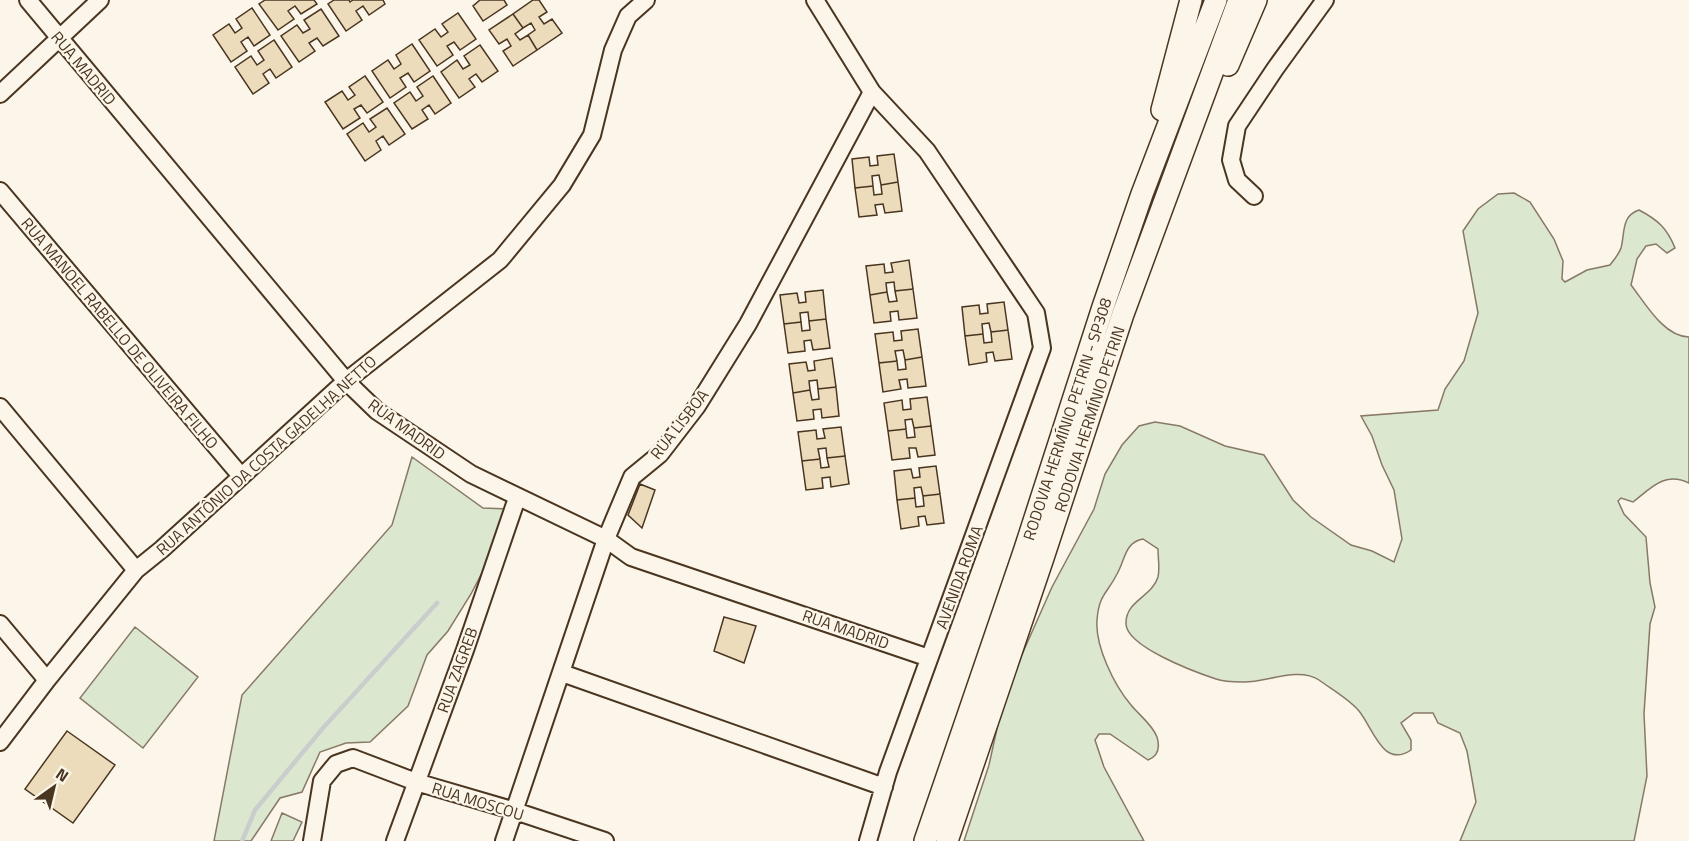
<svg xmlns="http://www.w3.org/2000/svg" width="1689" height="841" viewBox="0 0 1689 841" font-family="'Titillium Web',sans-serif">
<rect width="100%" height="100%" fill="#fbf6e9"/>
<path fill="#dce7d0" stroke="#887966" stroke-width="1.5" d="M 1514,193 L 1530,202 L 1554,239 L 1563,261 L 1562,279 L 1565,282 L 1587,270 L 1610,265 C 1614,260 1619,254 1621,248 C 1625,233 1621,216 1639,210 C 1658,220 1667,228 1675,248 L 1667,253 L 1656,244 L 1646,246 L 1637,259 L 1631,285 C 1645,303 1664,337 1689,337 L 1689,483 C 1665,471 1651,488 1633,502 L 1621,498 L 1618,501 L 1624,514 L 1646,537 L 1650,583 L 1655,607 L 1650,624 L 1644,714 L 1647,776 L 1634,841 L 1460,841 L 1476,802 L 1467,751 L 1460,733 L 1438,723 L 1433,713 L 1414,713 L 1401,723 L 1411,740 L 1411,750 C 1383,769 1373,728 1359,711 C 1349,699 1331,689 1319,680 C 1298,666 1265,683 1243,682 C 1234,682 1224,682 1216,679 C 1195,672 1127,647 1126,624 C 1125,601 1152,597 1158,577 C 1160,569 1158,558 1158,549 L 1143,539 C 1125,542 1125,560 1117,574 C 1107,594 1099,594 1097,620 C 1095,646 1114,685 1131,705 C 1139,715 1152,724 1157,737 C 1160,747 1158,756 1148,760 L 1110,734 L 1099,734 L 1095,740 L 1104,767 L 1144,841 L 964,841 L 989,765 L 998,724 L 1016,668 L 1052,587 L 1094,509 L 1105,474 L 1122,445 L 1139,426 L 1155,422 L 1180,426 L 1225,446 L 1264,455 L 1293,500 L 1311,517 L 1351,545 L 1372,551 L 1394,562 L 1402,539 L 1394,490 L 1382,465 L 1372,436 L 1361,416 L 1438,410 L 1445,389 L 1464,361 L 1478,313 L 1463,231 L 1478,209 L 1498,194 Z
M 412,457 L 483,508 L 508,509 L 499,540 L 471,594 L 448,631 L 427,655 L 408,706 L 370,742 L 346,743 L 320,752 L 302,792 L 280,798 L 251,841 L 214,841 L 242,695 L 392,525 Z
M 135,627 L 198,677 L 143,748 L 80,698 Z
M 282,813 L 302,822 L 293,841 L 271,841 Z"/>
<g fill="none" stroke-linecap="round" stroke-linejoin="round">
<path stroke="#c9cecd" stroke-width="4.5" d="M 242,841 L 255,810 L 323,728 L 437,603"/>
</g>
<path fill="#ecdcbc" stroke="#4a3520" stroke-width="1.5" d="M 265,0 L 314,0 L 317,4 L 301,14 L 295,6 L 288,11 L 294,19 L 278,30 L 259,4 Z
M 334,0 L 349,0 L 350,2 L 353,0 L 383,0 L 385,4 L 369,15 L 363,6 L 356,11 L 362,20 L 346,31 L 328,4 Z
M 480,0 L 504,0 L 507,5 L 483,21 L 473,6 Z
M 533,0 L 539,0 L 547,12 L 539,17 L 544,24 L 552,19 L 562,33 L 537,50 L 528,35 L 535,30 L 531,23 L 523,28 L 513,14 Z
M 252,8 L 270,35 L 254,46 L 248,37 L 241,42 L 247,51 L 231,62 L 213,35 L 229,24 L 235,33 L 242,28 L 236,19 Z
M 321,9 L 339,36 L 323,46 L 317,38 L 309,43 L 315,51 L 299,62 L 281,36 L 297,25 L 303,33 L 310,29 L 304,20 Z
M 458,13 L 476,39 L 460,50 L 454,42 L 447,46 L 453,55 L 437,66 L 419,40 L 435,29 L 441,37 L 448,32 L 442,24 Z
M 513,14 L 523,28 L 515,34 L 520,40 L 528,35 L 537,50 L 513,66 L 503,51 L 511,46 L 507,39 L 499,44 L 489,30 Z
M 274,40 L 292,67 L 276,78 L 270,69 L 263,74 L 269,83 L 253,94 L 235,67 L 251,56 L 257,65 L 264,60 L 258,51 Z
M 412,44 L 430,71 L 414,82 L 408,73 L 400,78 L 406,87 L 390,98 L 372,71 L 388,60 L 394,69 L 401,64 L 396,55 Z
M 480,45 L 498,71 L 482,82 L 476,74 L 469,79 L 475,87 L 459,98 L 441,72 L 457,60 L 463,69 L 470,65 L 464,56 Z
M 365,76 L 383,102 L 367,113 L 361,105 L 354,109 L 360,118 L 343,129 L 325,102 L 342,91 L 348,100 L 355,95 L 349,87 Z
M 433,76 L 451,103 L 435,114 L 429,105 L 422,110 L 428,119 L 412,129 L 394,103 L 410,92 L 416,101 L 423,96 L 417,87 Z
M 387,108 L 405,134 L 389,145 L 383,136 L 376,141 L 381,150 L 365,161 L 347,134 L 363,123 L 369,132 L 376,127 L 370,119 Z
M 894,154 L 898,182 L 881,185 L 879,175 L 872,176 L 873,186 L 855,188 L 852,159 L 869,157 L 870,166 L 878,165 L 877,156 Z
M 898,182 L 902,211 L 885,213 L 883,204 L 875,205 L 877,215 L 859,217 L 855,188 L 873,186 L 874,195 L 882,194 L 881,185 Z
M 909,260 L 913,289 L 895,291 L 894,282 L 886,283 L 887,292 L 870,295 L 866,266 L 884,264 L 885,273 L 893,272 L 891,263 Z
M 913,289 L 917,318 L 899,320 L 898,311 L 890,312 L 891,321 L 874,323 L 870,295 L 887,292 L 889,302 L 897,301 L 895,291 Z
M 823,290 L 826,319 L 809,321 L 808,312 L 800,313 L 801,322 L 784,324 L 780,295 L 797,293 L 799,303 L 806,302 L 805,292 Z
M 1004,302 L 1008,330 L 991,332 L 989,323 L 982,324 L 983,334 L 965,336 L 962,307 L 979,305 L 980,314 L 988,313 L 987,304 Z
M 826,319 L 830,348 L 813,350 L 811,340 L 804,341 L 805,351 L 788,353 L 784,324 L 801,322 L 802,331 L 810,330 L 809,321 Z
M 918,329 L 922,357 L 905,360 L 903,350 L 895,351 L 897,361 L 879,363 L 875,334 L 893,332 L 894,341 L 902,340 L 901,331 Z
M 1008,330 L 1012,359 L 995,361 L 993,352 L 986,353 L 987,362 L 969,365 L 965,336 L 983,334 L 984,343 L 992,342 L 991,332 Z
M 922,357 L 926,386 L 908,388 L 907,379 L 899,380 L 901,389 L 883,392 L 879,363 L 897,361 L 898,370 L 906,369 L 905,360 Z
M 832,358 L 836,387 L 818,389 L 817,380 L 809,381 L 810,390 L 793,393 L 789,364 L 806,362 L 808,371 L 815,370 L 814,361 Z
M 836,387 L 839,416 L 822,418 L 821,409 L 813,410 L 814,419 L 797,421 L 793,393 L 810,390 L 812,400 L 819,399 L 818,389 Z
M 927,397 L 931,426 L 914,428 L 912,419 L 905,420 L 906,429 L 888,431 L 884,403 L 902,400 L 903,410 L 911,409 L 910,399 Z
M 931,426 L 935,455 L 918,457 L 916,448 L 909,448 L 910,458 L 892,460 L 888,431 L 906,429 L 907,438 L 915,437 L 914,428 Z
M 841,427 L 845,456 L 827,458 L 826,448 L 818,449 L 820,459 L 802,461 L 798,432 L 816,430 L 817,439 L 825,438 L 823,429 Z
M 845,456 L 849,484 L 831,487 L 830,477 L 822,478 L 823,488 L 806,490 L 802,461 L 820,459 L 821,468 L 829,467 L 827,458 Z
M 936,466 L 940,494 L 923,496 L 921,487 L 914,488 L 915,498 L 897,500 L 894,471 L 911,469 L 913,478 L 920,477 L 919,468 Z
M 640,484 L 655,490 L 642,528 L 628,515 Z
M 940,494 L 944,523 L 927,525 L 925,516 L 918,517 L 919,526 L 901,529 L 897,500 L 915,498 L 916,507 L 924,506 L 923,496 Z
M 724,617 L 756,626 L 744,663 L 714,651 Z
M 67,731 L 115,765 L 73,823 L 25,789 Z"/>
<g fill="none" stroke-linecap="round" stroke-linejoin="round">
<defs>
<path id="minor" d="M 28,0 L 346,381 L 377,411 L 471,474 L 606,539 L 631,557 L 929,658
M 815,0 L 872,92 L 927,151 L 1036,313 L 1042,348 L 888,772 L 868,841
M 0,94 L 100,0
M 0,191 L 241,476
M 1254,196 L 1237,180 L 1231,160 L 1237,126 L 1275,69 L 1325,0
M 0,407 L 136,570
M 0,624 L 47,680
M 562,673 L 884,787
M 0,742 L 47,680 L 136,570 L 162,549 L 346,381 L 500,260 L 562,185 L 592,135 L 613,50 L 628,16 L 646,0
M 312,841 L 322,781 L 336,764 L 353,758 L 416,782 L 515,811 L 605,841
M 395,841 L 465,650 L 517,498
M 504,841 L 606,539 L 632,477 L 660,454 L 697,406 L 748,324 L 872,92"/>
<path id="major" d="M 1228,65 L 1256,0
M 1162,110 L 1191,0
M 925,841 L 1024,552 L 1103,307 L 1142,194 L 1216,0
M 947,841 L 1043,558 L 1123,314 L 1239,0"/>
</defs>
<use href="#minor" stroke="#4a3520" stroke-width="20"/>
<use href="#major" stroke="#4a3520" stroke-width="24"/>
<use href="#minor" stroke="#fbf6e9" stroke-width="16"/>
<use href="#major" stroke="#fbf6e9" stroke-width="21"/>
</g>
<g text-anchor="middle" stroke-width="4.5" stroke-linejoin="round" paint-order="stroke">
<g font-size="16" fill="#4a3520" stroke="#fbf6e9">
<text transform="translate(84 68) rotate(50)" y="6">RUA MADRID</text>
<text transform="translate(120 333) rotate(50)" y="6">RUA MANOEL RABELLO DE OLIVEIRA FILHO</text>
<text transform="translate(1067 419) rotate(-72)" y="6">RODOVIA HERMÍNIO PETRIN - SP308</text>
<text transform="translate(1089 419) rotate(-72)" y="6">RODOVIA HERMÍNIO PETRIN</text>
<text transform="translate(679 424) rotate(-52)" y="6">RUA LISBOA</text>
<text transform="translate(407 429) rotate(36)" y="6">RUA MADRID</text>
<text transform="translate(266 455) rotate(-42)" y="6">RUA ANTÔNIO DA COSTA GADELHA NETTO</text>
<text transform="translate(959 577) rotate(-70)" y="6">AVENIDA ROMA</text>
<text transform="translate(846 629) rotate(19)" y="6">RUA MADRID</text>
<text transform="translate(457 670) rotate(-70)" y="6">RUA ZAGREB</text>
<text transform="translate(478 801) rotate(17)" y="6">RUA MOSCOU</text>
</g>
</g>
<g transform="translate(54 787) rotate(34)" stroke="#fbf6e9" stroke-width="4.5" paint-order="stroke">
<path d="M0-4.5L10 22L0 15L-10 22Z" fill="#4a3520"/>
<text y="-9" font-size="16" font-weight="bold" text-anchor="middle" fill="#4a3520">N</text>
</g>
</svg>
